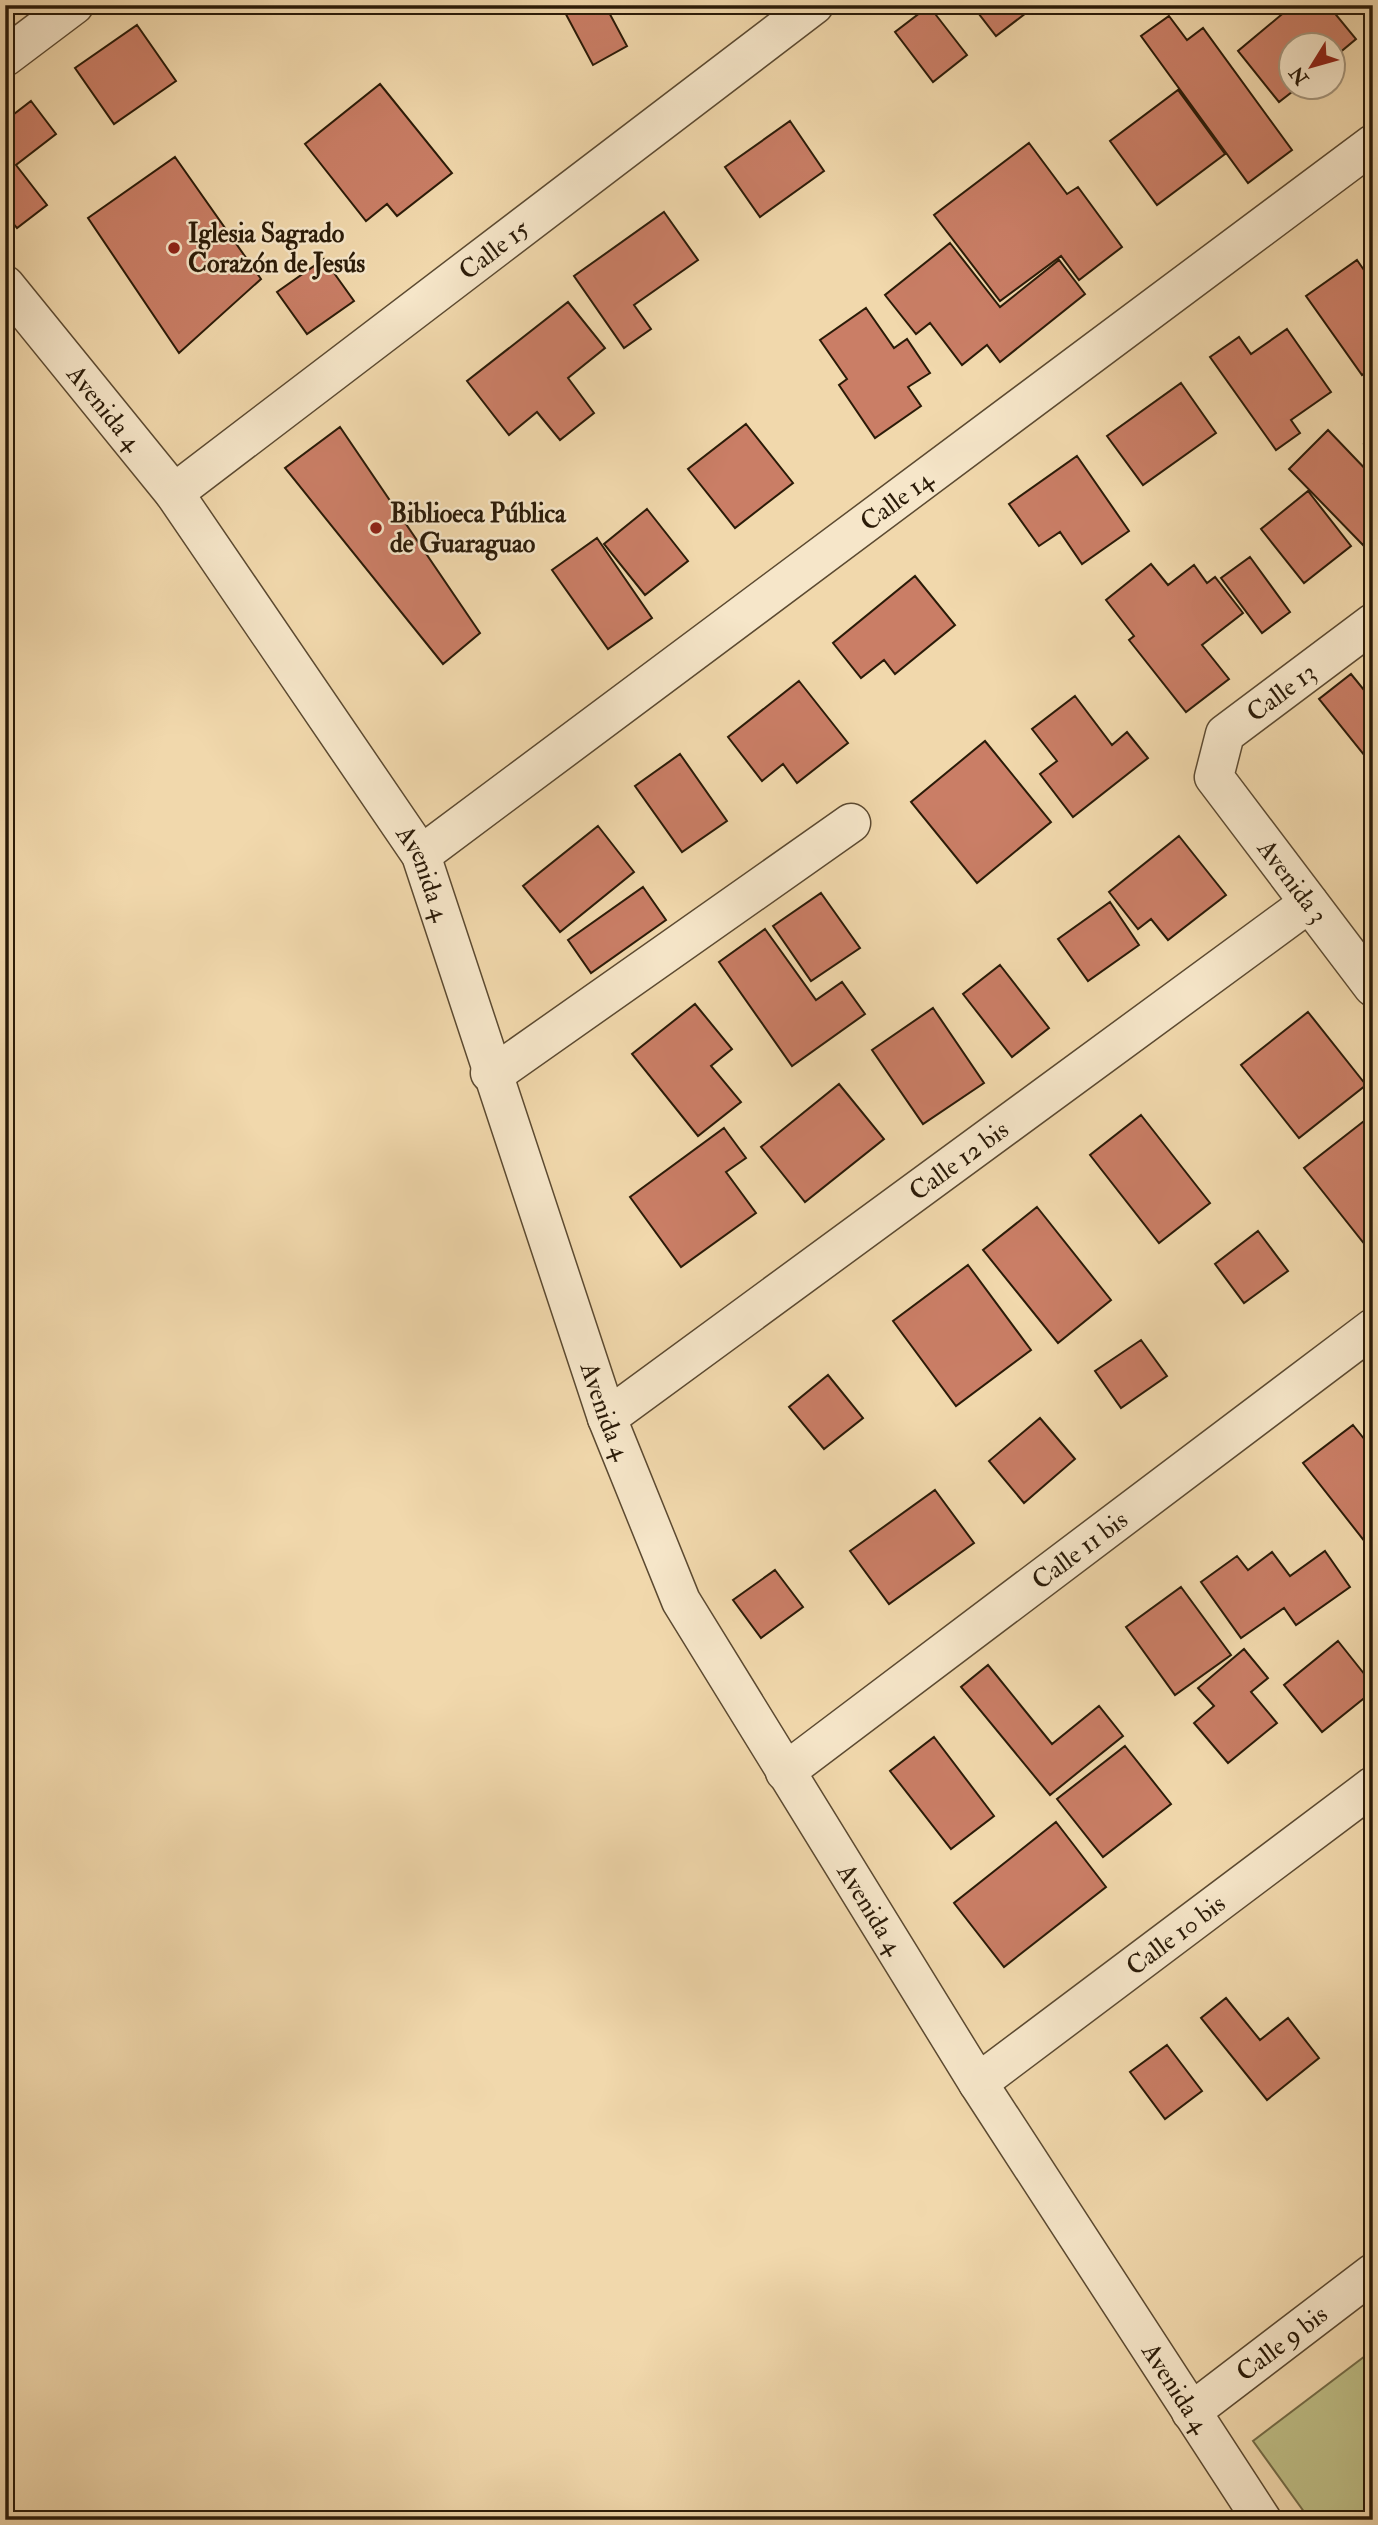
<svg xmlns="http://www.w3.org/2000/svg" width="1378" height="2525" viewBox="0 0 1378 2525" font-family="'IM FELL Double Pica',serif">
<rect width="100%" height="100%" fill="#f1d8ac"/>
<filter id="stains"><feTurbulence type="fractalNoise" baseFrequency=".00286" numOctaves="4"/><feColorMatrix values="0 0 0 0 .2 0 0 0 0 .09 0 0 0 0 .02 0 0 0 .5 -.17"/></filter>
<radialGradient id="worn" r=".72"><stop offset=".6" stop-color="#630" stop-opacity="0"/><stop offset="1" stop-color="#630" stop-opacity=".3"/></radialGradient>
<path fill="#bebe86" stroke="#746c47" stroke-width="2" d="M 1373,2350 L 1373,2520 L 1310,2520 L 1253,2441 Z"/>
<path fill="#ca7e66" stroke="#2b1b08" stroke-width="2" d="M 561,5 L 605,5 L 627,46 L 593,65 Z
M 972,5 L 1020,5 L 1026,13 L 996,36 Z
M 1293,5 L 1328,5 L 1356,39 L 1332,59 L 1332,46 L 1290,46 L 1290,88 L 1297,88 L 1279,102 L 1238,51 Z
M 929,6 L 967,55 L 933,82 L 895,32 Z
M 1169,16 L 1187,40 L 1203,28 L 1292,150 L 1248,183 L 1141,36 Z
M 137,25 L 176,81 L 114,124 L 75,68 Z
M 380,84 L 452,173 L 397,216 L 387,204 L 366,221 L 305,144 Z
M 1178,90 L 1225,154 L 1157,205 L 1110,141 Z
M 31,101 L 56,134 L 16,165 L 47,205 L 17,228 L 5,213 L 5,121 Z
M 790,121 L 824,171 L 760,217 L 725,167 Z
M 1029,143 L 1067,194 L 1078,187 L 1122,247 L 1079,280 L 1061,256 L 1000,301 L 934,215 Z
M 175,157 L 261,279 L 179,353 L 88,218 Z
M 664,212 L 698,260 L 634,305 L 651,329 L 624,348 L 574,276 Z
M 950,243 L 1000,307 L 1059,260 L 1085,294 L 1000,362 L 987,345 L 962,365 L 930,323 L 916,334 L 885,295 Z
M 324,259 L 354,301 L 307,334 L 277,292 Z
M 1357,260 L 1373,283 L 1373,367 L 1362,375 L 1306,296 Z
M 568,302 L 605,348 L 568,378 L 594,413 L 560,440 L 537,412 L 509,435 L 467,381 Z
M 866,308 L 894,348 L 907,339 L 930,373 L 908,387 L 921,406 L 875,438 L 839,385 L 847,379 L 820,340 Z
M 1287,329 L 1331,392 L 1291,420 L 1300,433 L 1276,450 L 1210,357 L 1239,337 L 1251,354 Z
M 1181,383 L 1216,433 L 1143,485 L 1107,436 Z
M 746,424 L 793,483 L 735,528 L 688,469 Z
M 340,427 L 480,633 L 443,664 L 285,468 Z
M 1328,430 L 1373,477 L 1373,535 L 1363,545 L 1289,469 Z
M 1373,438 L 1373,458 L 1364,444 Z
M 1077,456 L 1129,531 L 1082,564 L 1060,532 L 1039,546 L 1009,504 Z
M 1308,491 L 1351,546 L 1304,583 L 1261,529 Z
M 647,509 L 688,561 L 645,595 L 604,544 Z
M 597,538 L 652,618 L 608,649 L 552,570 Z
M 1250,557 L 1290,612 L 1262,633 L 1221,578 Z
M 1151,564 L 1168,585 L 1194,565 L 1207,583 L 1215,577 L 1243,613 L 1202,645 L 1229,679 L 1186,712 L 1129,640 L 1134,636 L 1106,600 Z
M 915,576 L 955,625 L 895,674 L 884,660 L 861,678 L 833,643 Z
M 1351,674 L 1373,701 L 1373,766 L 1319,699 Z
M 799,681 L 848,743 L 797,783 L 783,764 L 762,781 L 728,737 Z
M 1075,696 L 1112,745 L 1127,732 L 1148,758 L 1073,817 L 1040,774 L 1057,761 L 1032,729 Z
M 985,741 L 1051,822 L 977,883 L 911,802 Z
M 680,754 L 727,821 L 682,852 L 635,786 Z
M 598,826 L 634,872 L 560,932 L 523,886 Z
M 1179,836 L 1226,895 L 1168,940 L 1151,919 L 1138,929 L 1109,892 Z
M 643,887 L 666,920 L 591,973 L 568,940 Z
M 821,893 L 860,948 L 811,981 L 773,926 Z
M 1110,902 L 1139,945 L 1088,981 L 1058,939 Z
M 765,929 L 816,1000 L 842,982 L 865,1014 L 792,1066 L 719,962 Z
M 1000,965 L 1049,1028 L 1012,1057 L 963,994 Z
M 695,1004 L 732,1049 L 711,1066 L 741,1102 L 698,1136 L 632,1054 Z
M 933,1008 L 984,1083 L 923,1124 L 872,1050 Z
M 1308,1012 L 1366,1085 L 1299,1138 L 1241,1065 Z
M 839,1084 L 884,1139 L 805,1202 L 761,1147 Z
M 1373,1114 L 1373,1248 L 1370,1251 L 1304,1168 Z
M 1141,1115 L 1210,1203 L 1159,1243 L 1090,1155 Z
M 724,1128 L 746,1158 L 726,1172 L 756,1213 L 681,1267 L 630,1197 Z
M 1037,1207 L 1111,1300 L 1058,1343 L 983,1250 Z
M 1258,1231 L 1288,1271 L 1244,1303 L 1215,1264 Z
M 968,1265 L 1031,1350 L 956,1406 L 893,1321 Z
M 1141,1340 L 1167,1376 L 1121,1408 L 1095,1371 Z
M 828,1375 L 863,1418 L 824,1449 L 789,1407 Z
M 1040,1418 L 1075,1459 L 1024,1503 L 989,1461 Z
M 1353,1425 L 1373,1450 L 1373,1552 L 1303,1463 Z
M 935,1490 L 974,1543 L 889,1604 L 850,1551 Z
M 1325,1551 L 1350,1587 L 1296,1625 L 1284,1608 L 1241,1638 L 1201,1582 L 1237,1556 L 1248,1570 L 1272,1552 L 1290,1576 Z
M 775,1570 L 803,1607 L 761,1638 L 733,1600 Z
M 1181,1587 L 1231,1655 L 1175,1695 L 1126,1627 Z
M 1338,1641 L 1373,1685 L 1373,1691 L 1322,1732 L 1284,1685 Z
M 1244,1649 L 1268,1678 L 1251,1692 L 1277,1723 L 1228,1763 L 1194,1723 L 1214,1706 L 1198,1688 Z
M 988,1665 L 1052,1744 L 1099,1706 L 1123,1736 L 1050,1795 L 961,1687 Z
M 934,1737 L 994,1816 L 951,1849 L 890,1771 Z
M 1125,1746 L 1171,1804 L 1103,1857 L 1057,1799 Z
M 1056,1822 L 1106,1887 L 1004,1967 L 954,1903 Z
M 1226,1998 L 1260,2040 L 1288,2018 L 1319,2058 L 1267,2100 L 1201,2018 Z
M 1167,2045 L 1202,2091 L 1165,2119 L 1130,2072 Z"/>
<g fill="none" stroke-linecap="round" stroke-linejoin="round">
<defs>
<g id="minor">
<path d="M 5,57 L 74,5"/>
<path id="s1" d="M 5,285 L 174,493 L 421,855 L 607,1418 L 681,1601 L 978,2083 L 1262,2520"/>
<path id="s2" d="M 174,493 L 814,5"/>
<path id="s3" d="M 1373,623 L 1225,734 L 1214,777 L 1373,987"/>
<path id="s4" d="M 421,855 L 1373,144"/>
<path d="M 490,1073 L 493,1075 L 851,823"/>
<path id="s5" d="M 607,1418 L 1309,903"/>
<path id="s6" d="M 785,1772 L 1373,1328"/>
<path id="s7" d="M 978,2083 L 1373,1786"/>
<path id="s8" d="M 1191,2412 L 1373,2273"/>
</g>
</defs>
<use href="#minor" stroke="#5c4a31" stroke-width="41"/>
<use href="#minor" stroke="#f6e6c9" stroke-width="38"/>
</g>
<g fill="#8f2418" stroke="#f6e6c9" stroke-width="2.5">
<circle cx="174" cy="248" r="7"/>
<circle cx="376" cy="528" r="7"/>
</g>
<g text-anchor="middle" stroke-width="5" stroke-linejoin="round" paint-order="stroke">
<g font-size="26" font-weight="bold" fill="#2b1b08" stroke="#f6e6c9" text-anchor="start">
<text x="188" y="242">Iglesia Sagrado<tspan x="188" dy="30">Corazón de Jesús</tspan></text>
<text x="390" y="522">Biblioeca Pública<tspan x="390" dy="30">de Guaraguao</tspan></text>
</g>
<g font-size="26" fill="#2b1b08" stroke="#f6e6c9">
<text dy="9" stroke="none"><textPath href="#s2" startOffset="402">Calle 15</textPath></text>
<text dy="9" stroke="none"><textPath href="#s1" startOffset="158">Avenida 4</textPath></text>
<text dy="9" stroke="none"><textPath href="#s4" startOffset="593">Calle 14</textPath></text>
<text transform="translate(1281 692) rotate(-37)" y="9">Calle 13</text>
<text dy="9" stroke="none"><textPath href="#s1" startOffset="724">Avenida 4</textPath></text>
<text dy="9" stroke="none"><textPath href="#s3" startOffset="360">Avenida 3</textPath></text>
<text dy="9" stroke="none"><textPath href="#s5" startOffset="436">Calle 12 bis</textPath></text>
<text dy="9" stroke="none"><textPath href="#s1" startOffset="1292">Avenida 4</textPath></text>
<text dy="9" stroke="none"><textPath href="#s6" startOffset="369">Calle 11 bis</textPath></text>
<text dy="9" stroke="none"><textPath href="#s1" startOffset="1858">Avenida 4</textPath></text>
<text dy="9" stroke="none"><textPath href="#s7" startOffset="247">Calle 10 bis</textPath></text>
<text dy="9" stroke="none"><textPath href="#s8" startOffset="114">Calle 9 bis</textPath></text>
<text dy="9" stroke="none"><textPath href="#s1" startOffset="2426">Avenida 4</textPath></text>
</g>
</g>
<rect width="1378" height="2525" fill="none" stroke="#f1d8ac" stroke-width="28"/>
<rect x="7" y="7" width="1364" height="2511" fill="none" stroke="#2b1b08" stroke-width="3.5"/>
<rect x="14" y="14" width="1350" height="2497" fill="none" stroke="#2b1b08" stroke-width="2"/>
<g transform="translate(1312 66) rotate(233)"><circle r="33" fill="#f6e6c9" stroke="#a5957c" stroke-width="2"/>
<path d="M0-5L12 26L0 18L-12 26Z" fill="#8f2418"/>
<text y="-10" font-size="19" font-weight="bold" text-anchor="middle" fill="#2b1b08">N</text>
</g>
<rect width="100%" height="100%" filter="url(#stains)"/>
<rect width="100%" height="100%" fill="url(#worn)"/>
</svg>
